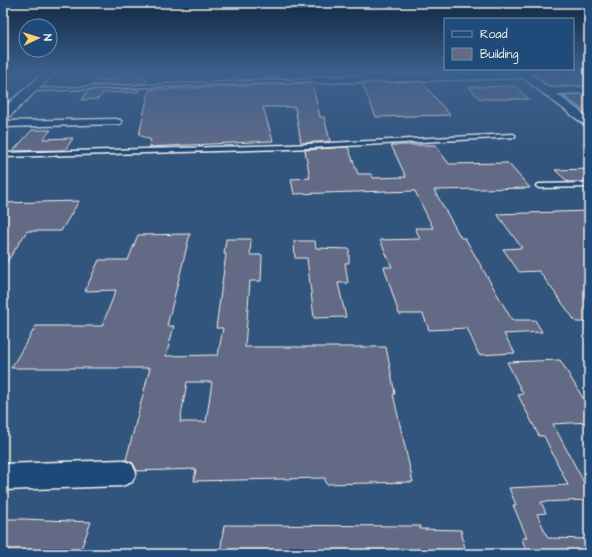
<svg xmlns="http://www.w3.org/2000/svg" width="592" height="557" viewBox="0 0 592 557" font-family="'Architects Daughter',sans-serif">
<rect width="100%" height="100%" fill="#1f4a7a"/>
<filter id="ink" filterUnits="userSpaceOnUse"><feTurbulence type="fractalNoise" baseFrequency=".025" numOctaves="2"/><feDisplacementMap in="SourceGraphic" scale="8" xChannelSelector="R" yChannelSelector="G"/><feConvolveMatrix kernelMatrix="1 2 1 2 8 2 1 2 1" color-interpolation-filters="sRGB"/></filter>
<g filter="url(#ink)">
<path fill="#33547e" d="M 3,73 L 589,73 L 589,554 L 3,554 Z"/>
<path fill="#626a86" stroke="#f4f1e8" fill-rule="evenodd" d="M 120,73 L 146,73 L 144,79 L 147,79 L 144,84 L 92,85 L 96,80 L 115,79 Z
M 234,73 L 286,73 L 288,78 L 234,80 Z
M 589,73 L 589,86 L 549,86 L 533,74 Z
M 422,82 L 450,115 L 376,117 L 362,83 Z
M 312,83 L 320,117 L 324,117 L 330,141 L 301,143 L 295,107 L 263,107 L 273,141 L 148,147 L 151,140 L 139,135 L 149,90 Z
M 515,86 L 529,99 L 480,99 L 469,87 Z
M 140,89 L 138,92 L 103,93 L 98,99 L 82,100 L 88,90 Z
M 589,94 L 589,114 L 562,95 Z
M 32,130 L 51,130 L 43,139 L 73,138 L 65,150 L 13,151 Z
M 391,145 L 435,145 L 449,164 L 508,163 L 530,188 L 434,190 L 461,238 L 465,238 L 469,245 L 512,320 L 535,320 L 542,332 L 504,334 L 515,353 L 479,355 L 467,328 L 429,330 L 423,314 L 399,314 L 384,267 L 392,267 L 380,240 L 420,239 L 415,228 L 433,228 L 415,191 L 386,192 L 386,191 L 294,194 L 291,179 L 310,178 L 305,150 L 348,147 L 358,174 L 371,174 L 373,178 L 406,177 Z
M 589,169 L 589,182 L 568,182 L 555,170 Z
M 79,201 L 61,231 L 27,231 L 3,268 L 3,203 Z
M 589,211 L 589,322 L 576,322 L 539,271 L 519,272 L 503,249 L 522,248 L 497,214 Z
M 190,234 L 167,326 L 174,326 L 166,356 L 218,355 L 223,328 L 216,328 L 226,254 L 224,254 L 226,239 L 251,239 L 250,255 L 262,255 L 261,281 L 250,281 L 245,347 L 386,347 L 395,394 L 393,394 L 413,482 L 326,484 L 325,478 L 194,481 L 196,469 L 137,471 L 133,463 L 126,460 L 150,368 L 11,368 L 36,326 L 102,326 L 116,290 L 85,291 L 99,260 L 128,260 L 138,235 ZM 187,382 L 212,382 L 206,422 L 180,422 Z
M 294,241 L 315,241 L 316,248 L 349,249 L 349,263 L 345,263 L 348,283 L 338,283 L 346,317 L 314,318 L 307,258 L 295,258 Z
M 560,360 L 589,408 L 589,422 L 553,424 L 589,492 L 589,500 L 541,502 L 546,513 L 537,514 L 548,538 L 589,539 L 589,554 L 527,554 L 522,538 L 527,538 L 513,505 L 516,505 L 509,488 L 568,485 L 544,436 L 539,436 L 518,395 L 523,394 L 507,362 Z
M 3,519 L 24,519 L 91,522 L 79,554 L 3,554 Z
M 224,525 L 420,526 L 420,529 L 461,530 L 466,554 L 220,554 Z"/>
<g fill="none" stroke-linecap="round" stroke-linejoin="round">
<defs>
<path id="service" d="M 315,79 L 317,81 L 31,91 L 29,90 L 31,89 Z
M 513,134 L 515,135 L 515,137 L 289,149 L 3,157 L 3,153 L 289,145 Z
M 589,183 L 589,187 L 539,188 L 536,186 L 539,184 Z"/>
<path id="minor" d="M 493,73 L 529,73 L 549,88 L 589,87 L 589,93 L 557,94 L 589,118 L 589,126 L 585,125 L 523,78 L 315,83 L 310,80 L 315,77 Z
M 116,119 L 120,120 L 122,122 L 120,124 L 3,127 L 3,121 Z
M 122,460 L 132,464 L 136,473 L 132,482 L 122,486 L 3,490 L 3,464 Z"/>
<path id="trunk" d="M 44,73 L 55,73 L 8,118 L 3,119 L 3,108 Z"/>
</defs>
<use href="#service" stroke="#f4f1e8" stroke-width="3"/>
<use href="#minor" stroke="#f4f1e8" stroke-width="3"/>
<use href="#trunk" stroke="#f4f1e8" stroke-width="3"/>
<use href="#service" fill="#1f4a7a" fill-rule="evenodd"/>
<use href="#minor" fill="#1f4a7a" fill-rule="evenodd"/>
<use href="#trunk" fill="#1f4a7a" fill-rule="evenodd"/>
</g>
</g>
<linearGradient id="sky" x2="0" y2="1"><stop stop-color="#112943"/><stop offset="0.48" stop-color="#3c608d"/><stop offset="1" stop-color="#3c608d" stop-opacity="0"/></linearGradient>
<rect width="592" height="151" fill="url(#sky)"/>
<rect width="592" height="557" fill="none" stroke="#1f4a7a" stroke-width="16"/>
<rect x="8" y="8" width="576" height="541" fill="none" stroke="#f4f1e8" stroke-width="1.5" filter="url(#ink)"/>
<rect x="444" y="18" width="130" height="52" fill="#1f4a7a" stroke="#748da6"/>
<rect x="452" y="31" width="20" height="6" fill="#1f4a7a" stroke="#748da6"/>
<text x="480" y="38" font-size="12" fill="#f4f1e8">Road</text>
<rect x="452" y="48" width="20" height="12" fill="#626a86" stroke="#748da6"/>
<text x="480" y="58" font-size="12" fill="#f4f1e8">Building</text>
<g transform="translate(38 38) rotate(86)"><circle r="19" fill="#1f4a7a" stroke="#748da6"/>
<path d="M0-3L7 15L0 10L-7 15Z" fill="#ffd166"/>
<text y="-6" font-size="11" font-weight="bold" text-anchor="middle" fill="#f4f1e8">N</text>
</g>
</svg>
